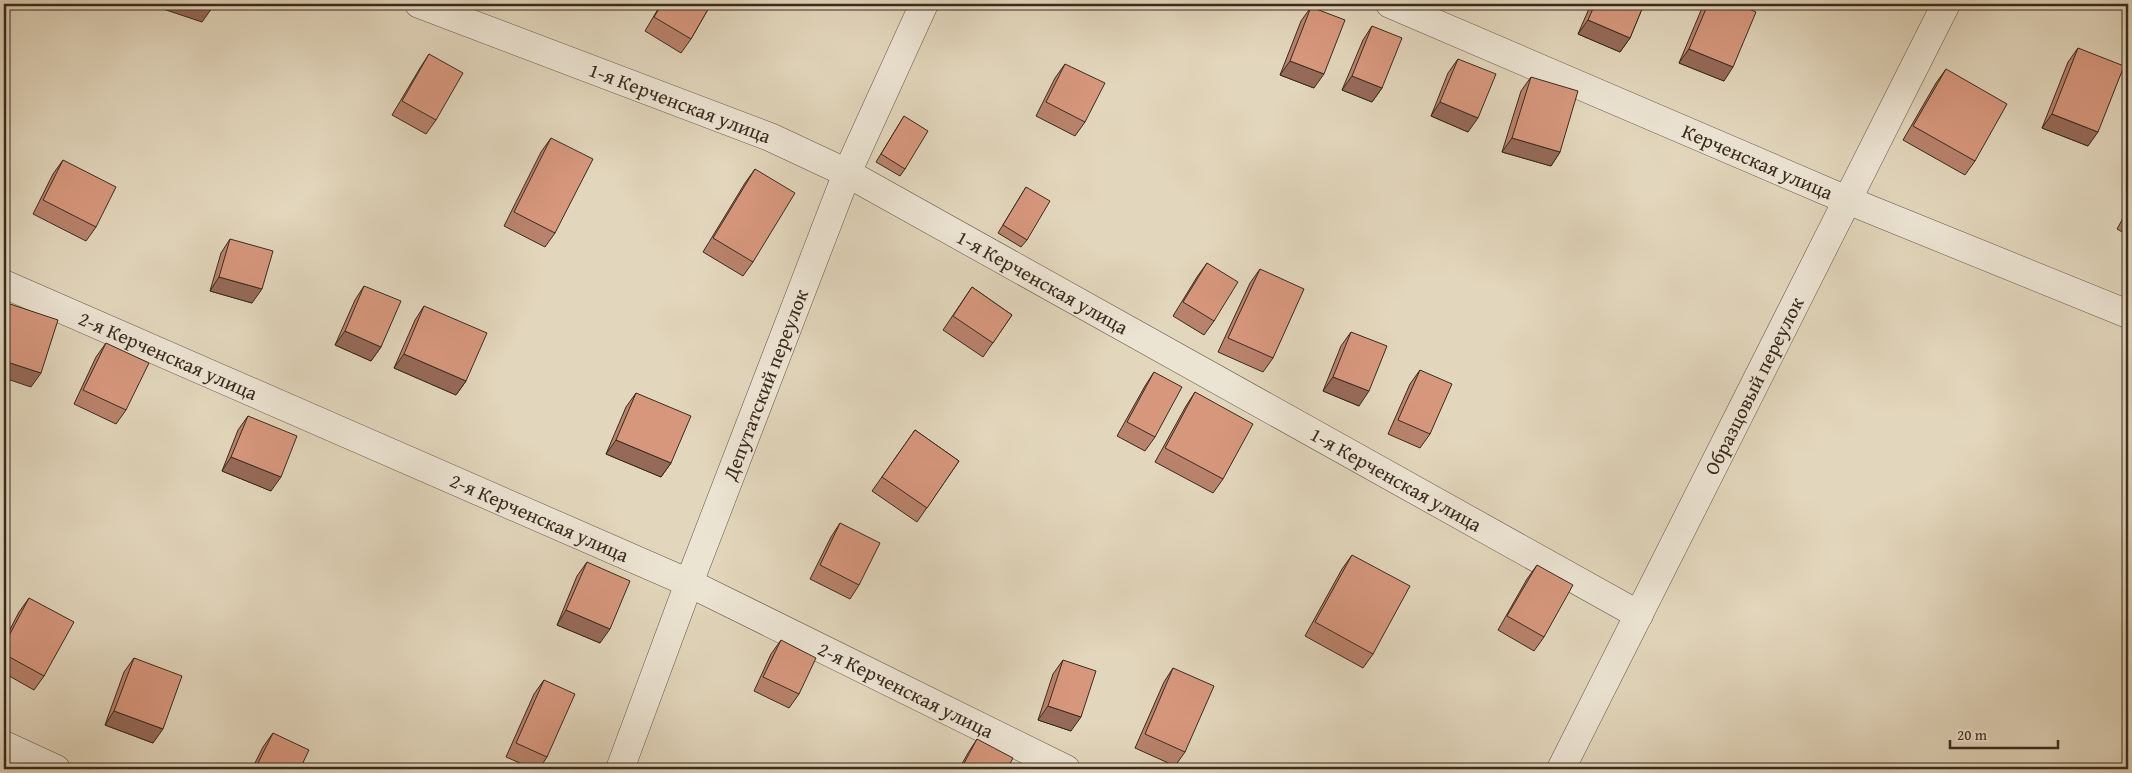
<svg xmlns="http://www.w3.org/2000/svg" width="2132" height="773" viewBox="0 0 2132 773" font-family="'Gentium Book Plus',serif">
<rect width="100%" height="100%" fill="#e2d6bc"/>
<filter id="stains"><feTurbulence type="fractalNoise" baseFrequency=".004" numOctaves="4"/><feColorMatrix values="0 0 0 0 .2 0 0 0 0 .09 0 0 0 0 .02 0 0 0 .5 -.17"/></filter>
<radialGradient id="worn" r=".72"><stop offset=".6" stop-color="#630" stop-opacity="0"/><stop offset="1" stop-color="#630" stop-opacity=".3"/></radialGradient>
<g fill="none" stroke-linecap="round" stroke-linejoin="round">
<defs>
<g id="minor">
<path id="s1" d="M 419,4 L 770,137 L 847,173 L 1639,615"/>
<path id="s2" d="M 1390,4 L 1847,200 L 2128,314"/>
<path id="s3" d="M 4,284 L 689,583 L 1066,769"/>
<path d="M 4,745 L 56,769"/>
<path id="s4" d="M 620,769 L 689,583 L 847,173 L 924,4"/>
<path id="s5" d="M 1561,769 L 1946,4"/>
</g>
</defs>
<use href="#minor" stroke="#645645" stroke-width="29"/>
<use href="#minor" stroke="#ece4d3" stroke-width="28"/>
</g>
<path fill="#b9826c" stroke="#3a2b1d" d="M 661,4 L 711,4 L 691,39 L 681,53 L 645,31 Z
M 1503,4 L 1510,4 L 1508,6 Z
M 1591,4 L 1644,4 L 1630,38 L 1620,52 L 1578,34 Z
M 1705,4 L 1737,4 L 1724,81 L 1679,63 L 1702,8 Z
M 1311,7 L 1314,88 L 1280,75 L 1301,21 Z
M 1372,26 L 1382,88 L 1372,102 L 1342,90 L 1363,40 Z
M 2078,48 L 2088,146 L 2042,128 L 2068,62 Z
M 429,54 L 436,120 L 426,134 L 392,115 L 420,68 Z
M 1458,59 L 1468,132 L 1431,116 L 1448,73 Z
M 1065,64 L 1085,122 L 1075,136 L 1036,116 L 1055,78 Z
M 1946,69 L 1975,161 L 1965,175 L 1903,140 L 1936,83 Z
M 1531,77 L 1560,152 L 1551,166 L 1502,152 L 1521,91 Z
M 904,116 L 905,169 L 900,176 L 876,162 Z
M 551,138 L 555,233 L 545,247 L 504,226 L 541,152 Z
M 63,160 L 96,227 L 86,241 L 33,214 L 53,174 Z
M 755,169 L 753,262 L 743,276 L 703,252 L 745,183 Z
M 1026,187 L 1027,240 L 1021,247 L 998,233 Z
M 2128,209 L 2128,235 L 2117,229 Z
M 230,239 L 252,303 L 210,291 L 221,253 Z
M 1207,263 L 1214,321 L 1204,335 L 1173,316 L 1197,277 Z
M 1260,269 L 1273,358 L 1263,372 L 1218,352 L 1250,283 Z
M 364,286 L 381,347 L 371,361 L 335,345 L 355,300 Z
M 972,287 L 1012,315 L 983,357 L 943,330 Z
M 424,306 L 466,381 L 456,395 L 394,368 L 415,320 Z
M 1351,332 L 1359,406 L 1323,391 L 1341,346 Z
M 106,343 L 126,410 L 116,424 L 74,404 L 96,357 Z
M 1420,370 L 1430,434 L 1420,448 L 1388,434 L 1410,384 Z
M 1154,372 L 1155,437 L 1145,451 L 1117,436 L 1145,386 Z
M 1195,392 L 1223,479 L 1213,493 L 1155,462 L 1186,406 Z
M 636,393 L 671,463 L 661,477 L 606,454 L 626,407 Z
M 248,416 L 271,491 L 222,471 L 238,430 Z
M 915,430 L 959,461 L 917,522 L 872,491 Z
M 840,523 L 859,585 L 850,599 L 810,579 L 831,537 Z
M 1352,555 L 1373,654 L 1363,668 L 1305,636 L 1342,569 Z
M 587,562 L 600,643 L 557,625 L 577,576 Z
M 1537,565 L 1544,637 L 1534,651 L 1498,630 L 1527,579 Z
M 29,598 L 44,676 L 34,690 L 4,673 L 4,641 L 19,612 Z
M 781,640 L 799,694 L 789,708 L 754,691 L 771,654 Z
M 134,658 L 153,743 L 105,725 L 124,672 Z
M 1063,660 L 1071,731 L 1038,720 L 1053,674 Z
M 1173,668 L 1185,752 L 1175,766 L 1135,748 L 1164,682 Z
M 544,680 L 547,757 L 539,769 L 534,769 L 506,757 L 534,694 Z
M 273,733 L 300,769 L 252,769 L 263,747 Z
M 977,739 L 1007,769 L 959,769 L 968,753 Z"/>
<path fill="#966a58" stroke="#3a2b1d" d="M 156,4 L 200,4 L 212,8 L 202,22 L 154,6 Z
M 1588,20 L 1630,38 L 1620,52 L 1578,34 Z
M 1689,49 L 1733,67 L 1724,81 L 1679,63 Z
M 1290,61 L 1324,74 L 1314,88 L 1280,75 Z
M 1352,76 L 1382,88 L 1372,102 L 1342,90 Z
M 1440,102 L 1478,118 L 1468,132 L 1431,116 Z
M 2052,114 L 2098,132 L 2088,146 L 2042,128 Z
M 1512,138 L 1560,152 L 1551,166 L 1502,152 Z
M 219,277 L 262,289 L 252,303 L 210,291 Z
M 345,331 L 381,347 L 371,361 L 335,345 Z
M 404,354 L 466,381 L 456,395 L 394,368 Z
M 4,361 L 41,373 L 31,387 L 4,378 Z
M 1333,377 L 1369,391 L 1359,406 L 1323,391 Z
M 616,440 L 671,463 L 661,477 L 606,454 Z
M 231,457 L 281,477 L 271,491 L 222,471 Z
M 566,610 L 610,629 L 600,643 L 557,625 Z
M 1048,706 L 1081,717 L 1071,731 L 1038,720 Z
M 114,711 L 163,729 L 153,743 L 105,725 Z"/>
<path fill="#d7977d" stroke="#3a2b1d" d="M 200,4 L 213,4 L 212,8 Z
M 662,4 L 711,4 L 691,39 L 654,17 Z
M 1595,4 L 1644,4 L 1630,38 L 1588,20 Z
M 1708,4 L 1737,4 L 1756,12 L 1733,67 L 1689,49 Z
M 1311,7 L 1345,20 L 1324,74 L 1290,61 Z
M 1372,26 L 1402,38 L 1382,88 L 1352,76 Z
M 2078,48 L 2124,66 L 2098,132 L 2052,114 Z
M 429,54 L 463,73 L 436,120 L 402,101 Z
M 1458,59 L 1496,74 L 1478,118 L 1440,102 Z
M 1065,64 L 1105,83 L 1085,122 L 1046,102 Z
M 1946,69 L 2007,104 L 1975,161 L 1913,126 Z
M 1531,77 L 1578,91 L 1560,152 L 1512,138 Z
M 904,116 L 928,131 L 905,169 L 881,154 Z
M 551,138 L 593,159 L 555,233 L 514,212 Z
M 63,160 L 116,187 L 96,227 L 43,200 Z
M 755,169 L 795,193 L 753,262 L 713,238 Z
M 1026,187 L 1050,201 L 1027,240 L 1003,225 Z
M 230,239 L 273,251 L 262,289 L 219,277 Z
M 1207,263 L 1238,282 L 1214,321 L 1183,302 Z
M 1260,269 L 1304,289 L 1273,358 L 1228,338 Z
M 364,286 L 401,301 L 381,347 L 345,331 Z
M 972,287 L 1012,315 L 993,343 L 953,316 Z
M 4,302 L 58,320 L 41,373 L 4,361 Z
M 424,306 L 487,333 L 466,381 L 404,354 Z
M 1351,332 L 1387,346 L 1369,391 L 1333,377 Z
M 106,343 L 149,363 L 126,410 L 83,390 Z
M 1420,370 L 1452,384 L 1430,434 L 1398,420 Z
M 1154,372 L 1182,387 L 1155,437 L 1127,422 Z
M 1195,392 L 1253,424 L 1223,479 L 1165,448 Z
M 636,393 L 691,416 L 671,463 L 616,440 Z
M 248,416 L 297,436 L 281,477 L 231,457 Z
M 915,430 L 959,461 L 927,508 L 882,477 Z
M 840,523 L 880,543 L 859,585 L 820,565 Z
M 1352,555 L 1410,586 L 1373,654 L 1315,622 Z
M 587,562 L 630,581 L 610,629 L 566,610 Z
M 1537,565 L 1573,585 L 1544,637 L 1507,616 Z
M 29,598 L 74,622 L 44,676 L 4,654 L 4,645 Z
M 781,640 L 816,658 L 799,694 L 763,677 Z
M 134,658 L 182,676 L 163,729 L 114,711 Z
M 1063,660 L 1096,671 L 1081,717 L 1048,706 Z
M 1173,668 L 1214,686 L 1185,752 L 1145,734 Z
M 544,680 L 575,694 L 547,757 L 516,743 Z
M 273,733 L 309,750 L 300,769 L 255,769 Z
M 977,739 L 1013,758 L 1007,769 L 961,769 Z"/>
<g text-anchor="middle" stroke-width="4" stroke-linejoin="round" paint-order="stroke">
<g font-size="20" fill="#3a2b1d" stroke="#ece4d3">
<text dy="7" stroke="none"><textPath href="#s1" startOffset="279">1-я Керченская улица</textPath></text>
<text dy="7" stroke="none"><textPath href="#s2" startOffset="400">Керченская улица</textPath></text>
<text dy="7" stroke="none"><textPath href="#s1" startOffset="684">1-я Керченская улица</textPath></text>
<text dy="7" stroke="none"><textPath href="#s3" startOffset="179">2-я Керченская улица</textPath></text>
<text dy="7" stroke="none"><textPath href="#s4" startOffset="411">Депутатский переулок</textPath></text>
<text dy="7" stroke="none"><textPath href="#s5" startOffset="429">Образцовый переулок</textPath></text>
<text dy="7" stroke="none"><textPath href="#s1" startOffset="1089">1-я Керченская улица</textPath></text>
<text dy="7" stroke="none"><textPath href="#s3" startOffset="584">2-я Керченская улица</textPath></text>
<text dy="7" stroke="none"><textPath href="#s3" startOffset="989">2-я Керченская улица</textPath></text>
</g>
</g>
<rect width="2132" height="773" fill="none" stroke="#e2d6bc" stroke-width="20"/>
<rect x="5" y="5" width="2122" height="763" fill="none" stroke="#3a2b1d" stroke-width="2.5"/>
<rect x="10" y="10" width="2112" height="753" fill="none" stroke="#3a2b1d"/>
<path d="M1950 740v8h108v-8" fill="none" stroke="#3a2b1d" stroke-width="2.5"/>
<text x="1957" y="740" font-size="15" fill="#3a2b1d" stroke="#ece4d3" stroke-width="4" paint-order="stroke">20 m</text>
<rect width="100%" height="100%" filter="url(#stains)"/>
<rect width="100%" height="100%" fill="url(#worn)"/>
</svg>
